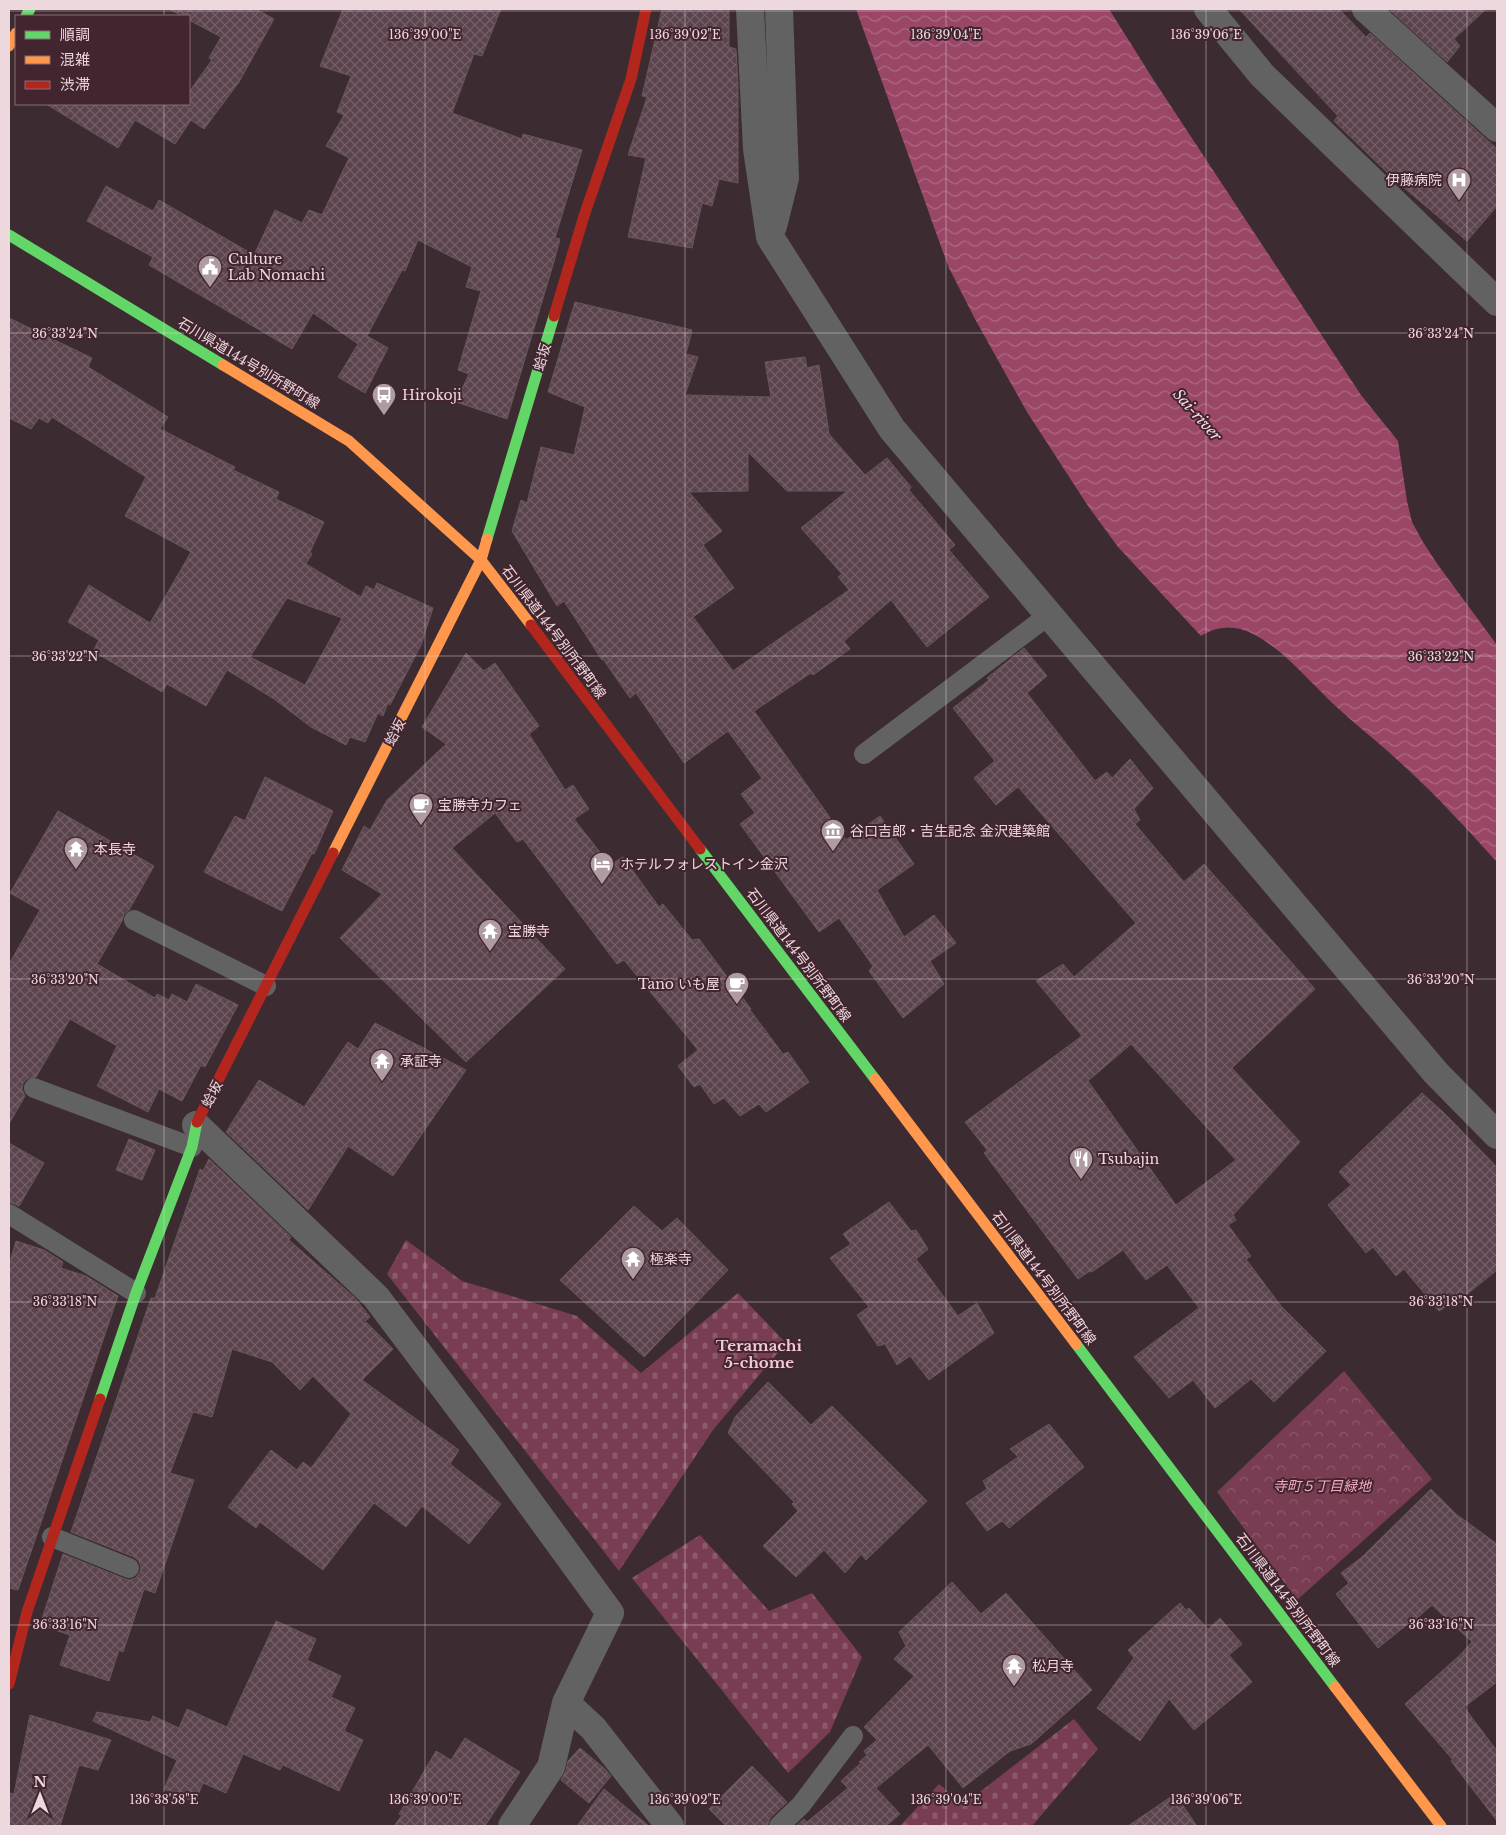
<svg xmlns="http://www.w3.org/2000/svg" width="1506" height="1835" viewBox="0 0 1506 1835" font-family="'Libre Baskerville','Noto Sans JP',serif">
<defs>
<pattern id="cemetery-stones" width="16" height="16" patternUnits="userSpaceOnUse" patternTransform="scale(1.25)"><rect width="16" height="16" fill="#793d53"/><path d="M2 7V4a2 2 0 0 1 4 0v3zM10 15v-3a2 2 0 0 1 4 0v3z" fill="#8c586b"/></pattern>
<pattern id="park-crowns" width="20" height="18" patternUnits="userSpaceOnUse" patternTransform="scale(1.25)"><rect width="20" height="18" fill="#793d53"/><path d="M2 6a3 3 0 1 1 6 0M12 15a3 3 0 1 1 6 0" fill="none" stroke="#8c586b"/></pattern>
<pattern id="water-waves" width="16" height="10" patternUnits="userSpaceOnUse" patternTransform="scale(1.25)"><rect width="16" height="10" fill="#9a4666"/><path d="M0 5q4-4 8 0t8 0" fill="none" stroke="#ad6983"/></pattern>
<pattern id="building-cross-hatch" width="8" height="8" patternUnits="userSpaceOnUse" patternTransform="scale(1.25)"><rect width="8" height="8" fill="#5c444e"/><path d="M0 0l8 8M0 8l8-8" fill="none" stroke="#745e67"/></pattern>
</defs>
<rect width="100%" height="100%" fill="#3c2c31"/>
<path fill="url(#cemetery-stones)" d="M 406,1240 L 462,1281 L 577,1316 L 641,1373 L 738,1293 L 786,1343 L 713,1430 L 619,1571 L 387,1274 Z
M 700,1535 L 769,1611 L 812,1593 L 862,1657 L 830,1732 L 788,1773 L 632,1578 Z
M 1074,1719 L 1098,1749 L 1032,1826 L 900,1826 L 939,1784 L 958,1801 L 972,1798 Z"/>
<path fill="url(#park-crowns)" d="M 1344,1371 L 1432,1479 L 1297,1600 L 1217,1492 Z"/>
<path fill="url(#water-waves)" d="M 856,9 L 1109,9 L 1153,79 L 1361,395 L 1398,441 L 1407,501 L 1412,522 L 1423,542 L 1438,565 L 1497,645 L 1497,862 C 1467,829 1437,796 1404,766 C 1384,747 1362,730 1341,711 C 1314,687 1287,652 1255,635 C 1236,625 1219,625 1201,636 L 1118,547 L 1088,506 L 1027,412 L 975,319 L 949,268 L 939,241 Z"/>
<path fill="url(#building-cross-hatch)" stroke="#66575c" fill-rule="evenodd" d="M 169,9 L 256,9 L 274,19 L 239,82 L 204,129 L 191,120 L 175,144 L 135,120 L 118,148 L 46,104 L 189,104 L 189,92 L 212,60 L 209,58 L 221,37 L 189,20 L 189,16 L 182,16 Z
M 343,9 L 501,9 L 482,56 L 474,54 L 452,113 L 522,139 L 523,134 L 582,150 L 555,238 L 560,239 L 555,258 L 507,419 L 456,402 L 469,374 L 458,370 L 481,291 L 466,287 L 472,267 L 418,240 L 405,271 L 402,270 L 367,336 L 388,348 L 365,393 L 338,377 L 358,344 L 313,313 L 292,349 L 149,265 L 153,257 L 87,221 L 106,186 L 153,211 L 159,200 L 254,255 L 275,210 L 302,223 L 309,210 L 322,215 L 349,158 L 326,146 L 344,115 L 337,112 L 351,76 L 320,66 Z
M 662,9 L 729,9 L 729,47 L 736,49 L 738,85 L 738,183 L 719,179 L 712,206 L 702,203 L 692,248 L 628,237 L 646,158 L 628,155 L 647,97 L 642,96 Z
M 1239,9 L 1339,9 L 1366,37 L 1370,33 L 1497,149 L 1497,206 L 1467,241 L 1396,181 L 1334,121 L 1338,116 Z
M 1393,9 L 1486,9 L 1454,39 L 1460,46 L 1447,62 L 1391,11 Z
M 575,302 L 692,330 L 686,354 L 698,357 L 685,395 L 771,397 L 765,362 L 805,357 L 807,368 L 819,365 L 829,434 L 865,475 L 887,458 L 911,487 L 909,490 L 955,545 L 949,550 L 989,597 L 927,647 L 891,600 L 844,641 L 850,649 L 813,675 L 811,673 L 754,711 L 846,840 L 880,816 L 914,864 L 877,890 L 904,937 L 934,915 L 956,943 L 930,961 L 944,984 L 903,1018 L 869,971 L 873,966 L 839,918 L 819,932 L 740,824 L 755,813 L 741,794 L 762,778 L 728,731 L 684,763 L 636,693 L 630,698 L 603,659 L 602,660 L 564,601 L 557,606 L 512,531 L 521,500 L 527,503 L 541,447 L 574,455 L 585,407 L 548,392 ZM 748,452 L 787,491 L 847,491 L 801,528 L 842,574 L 838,577 L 849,590 L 733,671 L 693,617 L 734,588 L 703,545 L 722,531 L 689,492 L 748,491 Z
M 9,318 L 92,358 L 88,367 L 168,417 L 160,429 L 235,467 L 233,470 L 279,492 L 276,499 L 324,522 L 310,552 L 312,554 L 306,564 L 361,597 L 366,586 L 374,590 L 377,583 L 433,608 L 421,645 L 390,705 L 388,703 L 383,716 L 378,713 L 365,742 L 350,737 L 346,745 L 311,727 L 274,699 L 227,670 L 206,706 L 167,684 L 162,692 L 93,651 L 99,640 L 68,622 L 89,585 L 150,623 L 191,552 L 125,516 L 146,477 L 52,417 L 48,423 L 39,418 L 31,429 L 9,418 ZM 287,598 L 342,618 L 305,685 L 250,657 Z
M 1024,648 L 1047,676 L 1027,693 L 1095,781 L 1107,772 L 1112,778 L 1130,759 L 1153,788 L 1134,809 L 1140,820 L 1135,824 L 1184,882 L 1204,864 L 1315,989 L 1232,1068 L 1300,1142 L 1233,1215 L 1236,1220 L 1228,1225 L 1251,1256 L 1246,1259 L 1281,1306 L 1326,1351 L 1274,1402 L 1251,1379 L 1215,1408 L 1193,1380 L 1169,1398 L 1134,1357 L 1199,1308 L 1167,1265 L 1146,1280 L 1123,1250 L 1092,1272 L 1090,1271 L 1078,1279 L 984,1153 L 987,1150 L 965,1122 L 1082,1036 L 1036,981 L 1063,964 L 1074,977 L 1136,923 L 1018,787 L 996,805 L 974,778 L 995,761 L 953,708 L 989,680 L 987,678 ZM 1131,1044 L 1236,1160 L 1176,1205 L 1088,1081 Z
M 466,653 L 484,671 L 495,663 L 539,726 L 529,734 L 565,790 L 573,785 L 589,809 L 574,819 L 610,865 L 623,857 L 659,907 L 663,904 L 692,940 L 699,939 L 751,1009 L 750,1010 L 783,1054 L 788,1052 L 809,1082 L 766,1112 L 759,1104 L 740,1116 L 724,1098 L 714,1104 L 700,1084 L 694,1087 L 678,1066 L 698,1050 L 624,960 L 617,964 L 523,839 L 517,842 L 495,813 L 452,848 L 565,969 L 466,1062 L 340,938 L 382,894 L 342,870 L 364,826 L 370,830 L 387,800 L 446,744 L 422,727 Z
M 265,777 L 333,811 L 314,854 L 312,853 L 282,911 L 204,872 L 235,816 L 245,821 Z
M 58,811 L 154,866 L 129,910 L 124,914 L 122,921 L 97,964 L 155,998 L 157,994 L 169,1000 L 172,994 L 187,1002 L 196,984 L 238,1005 L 205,1067 L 201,1065 L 182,1101 L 159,1089 L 148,1112 L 97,1086 L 117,1046 L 70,1019 L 36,1077 L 27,1079 L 23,1083 L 22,1089 L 25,1096 L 9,1124 L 9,964 L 40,910 L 10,893 Z
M 375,1023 L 466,1070 L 393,1176 L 348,1146 L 308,1210 L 226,1132 L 259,1080 L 304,1107 L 348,1042 L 358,1049 Z
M 1422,1093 L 1443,1112 L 1497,1167 L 1497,1270 L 1450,1308 L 1447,1306 L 1439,1311 L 1404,1269 L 1396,1276 L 1373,1247 L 1366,1253 L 1328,1205 L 1351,1185 L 1339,1172 Z
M 129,1139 L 155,1150 L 142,1180 L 116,1170 Z
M 9,1143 L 44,1163 L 19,1206 L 9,1202 Z
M 209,1159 L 291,1237 L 289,1240 L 354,1297 L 370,1317 L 365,1321 L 393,1349 L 362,1380 L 459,1450 L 450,1464 L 501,1504 L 469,1544 L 422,1506 L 406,1527 L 374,1503 L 323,1570 L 260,1522 L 256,1528 L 228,1507 L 271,1450 L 297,1470 L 303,1462 L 311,1468 L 351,1414 L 313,1376 L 300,1390 L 272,1362 L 232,1349 L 212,1417 L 193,1412 L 170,1473 L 194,1480 L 155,1593 L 144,1589 L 123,1652 L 119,1650 L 109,1681 L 60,1665 L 70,1635 L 40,1625 L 63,1554 L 125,1579 L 130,1580 L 136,1578 L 140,1572 L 141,1567 L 139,1561 L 134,1557 L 71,1532 L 151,1298 L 155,1298 L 200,1169 L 203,1171 Z
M 889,1202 L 911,1231 L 916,1230 L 928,1249 L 916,1259 L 958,1316 L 977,1303 L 994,1333 L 929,1380 L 910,1356 L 897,1365 L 885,1344 L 878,1346 L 857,1315 L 869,1307 L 830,1258 L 851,1244 L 843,1234 Z
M 634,1206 L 662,1231 L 677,1218 L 728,1270 L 644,1357 L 560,1280 Z
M 16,1241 L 44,1250 L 63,1262 L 61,1268 L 86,1276 L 118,1296 L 18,1590 L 9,1588 L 9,1265 Z
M 768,1382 L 811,1425 L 832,1406 L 927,1501 L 866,1560 L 861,1554 L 845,1573 L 824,1550 L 796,1577 L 763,1546 L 798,1511 L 792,1504 L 794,1502 L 728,1433 L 735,1417 Z
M 1049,1424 L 1084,1467 L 1009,1528 L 1002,1521 L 987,1531 L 966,1503 L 987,1489 L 983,1481 L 1018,1457 L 1010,1449 Z
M 1431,1489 L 1456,1514 L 1497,1544 L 1497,1682 L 1464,1707 L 1497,1751 L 1497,1821 L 1451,1761 L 1453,1760 L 1405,1704 L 1459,1656 L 1472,1642 L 1432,1605 L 1409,1625 L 1409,1623 L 1378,1648 L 1336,1594 L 1349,1583 L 1341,1573 L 1362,1557 Z
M 952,1582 L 981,1614 L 1006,1593 L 1092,1690 L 1031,1744 L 1010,1751 L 963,1788 L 928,1745 L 876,1788 L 900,1814 L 886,1826 L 796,1826 L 804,1819 L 807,1822 L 848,1788 L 841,1781 L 861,1763 L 859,1762 L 867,1755 L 864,1751 L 877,1740 L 864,1727 L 914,1676 L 894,1659 L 906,1646 L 899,1632 Z
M 1180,1603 L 1186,1610 L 1189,1608 L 1208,1629 L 1220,1618 L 1242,1644 L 1229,1655 L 1252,1682 L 1194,1730 L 1169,1699 L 1140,1741 L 1097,1708 L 1134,1658 L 1128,1650 Z
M 276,1621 L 316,1639 L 307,1660 L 341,1676 L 331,1697 L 355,1708 L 344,1731 L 363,1740 L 339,1791 L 283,1765 L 280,1770 L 243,1754 L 226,1793 L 203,1783 L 195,1802 L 164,1789 L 177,1760 L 93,1721 L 97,1712 L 150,1722 L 153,1716 L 179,1728 L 187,1709 L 227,1727 Z
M 30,1715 L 111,1740 L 98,1770 L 79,1765 L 60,1826 L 9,1826 L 9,1793 L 14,1794 Z
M 465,1738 L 520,1772 L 485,1826 L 394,1826 L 402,1815 L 399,1814 L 436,1751 L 451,1760 Z
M 580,1748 L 605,1769 L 611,1776 L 589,1803 L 561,1780 L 566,1771 L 568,1761 Z
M 752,1766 L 787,1802 L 770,1818 L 767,1826 L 726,1826 L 709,1809 Z
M 604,1789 L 649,1826 L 577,1826 Z
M 1175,1794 L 1197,1826 L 1128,1826 Z"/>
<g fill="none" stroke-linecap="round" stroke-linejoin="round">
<path stroke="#626262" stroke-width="20" d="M 864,754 L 1049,615
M 134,920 L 266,986
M 34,1088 L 192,1147
M 9,1214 L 136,1293
M 52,1537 L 129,1568
M 779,1826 L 801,1805 L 853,1736"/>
<path stroke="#626262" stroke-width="28" d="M 750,9 L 757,149 L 770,237 L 892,429 L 1436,1073 L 1497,1135
M 1208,9 L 1262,75 L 1497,302
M 1366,9 L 1497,128
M 773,226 L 785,178 L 779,9
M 196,1125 L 376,1297 L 492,1451 L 610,1613 L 566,1703 L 551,1767 L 512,1826
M 566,1703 L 593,1728 L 670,1826"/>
<path stroke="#63d668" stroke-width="11" d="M 26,16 L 30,9
M 9,235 L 223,365
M 487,539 L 554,316
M 700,849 L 875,1079
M 1076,1344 L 1335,1687
M 100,1399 L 136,1293 L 192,1147 L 197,1122"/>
<path stroke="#ff974d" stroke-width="11" d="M 9,46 L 16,33
M 223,365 L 349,441 L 481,560 L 531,625
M 333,853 L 481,560 L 487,539
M 875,1079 L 1076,1344
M 1335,1687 L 1441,1826"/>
<path stroke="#b3261e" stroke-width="11" d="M 554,316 L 584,216 L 631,79 L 646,9
M 531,625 L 700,849
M 197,1122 L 333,853
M 9,1684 L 27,1612 L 100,1399"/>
</g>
<path fill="none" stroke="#ecd8dd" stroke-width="1" stroke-opacity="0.45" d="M 164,9 L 164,16M 425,9 L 425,1826M 685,9 L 685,1826M 946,9 L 946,1826M 1206,9 L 1206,1826M 1467,9 L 1467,1826M 9,11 L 1497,11M 164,104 L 164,1826M 9,333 L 1497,333M 9,656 L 1497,656M 9,979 L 1497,979M 9,1302 L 1497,1302M 9,1625 L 1497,1625"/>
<defs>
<symbol id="hospital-pin" viewBox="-11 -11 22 30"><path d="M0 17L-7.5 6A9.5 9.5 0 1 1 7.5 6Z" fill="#ae9ca1" stroke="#43252f"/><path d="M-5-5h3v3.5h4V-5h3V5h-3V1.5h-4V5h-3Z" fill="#fff"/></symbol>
<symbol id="civic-pin" viewBox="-11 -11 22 30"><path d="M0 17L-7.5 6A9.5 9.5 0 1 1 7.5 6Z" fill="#ae9ca1" stroke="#43252f"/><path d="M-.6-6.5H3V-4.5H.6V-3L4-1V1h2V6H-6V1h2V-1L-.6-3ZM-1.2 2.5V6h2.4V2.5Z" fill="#fff"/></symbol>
<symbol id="bus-pin" viewBox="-11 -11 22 30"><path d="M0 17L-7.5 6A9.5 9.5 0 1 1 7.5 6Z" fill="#ae9ca1" stroke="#43252f"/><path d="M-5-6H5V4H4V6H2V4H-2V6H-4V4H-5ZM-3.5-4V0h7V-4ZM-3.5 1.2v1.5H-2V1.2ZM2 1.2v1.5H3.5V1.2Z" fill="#fff"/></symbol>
<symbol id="cafe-pin" viewBox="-11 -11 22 30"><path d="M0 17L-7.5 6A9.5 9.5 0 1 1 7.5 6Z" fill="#ae9ca1" stroke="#43252f"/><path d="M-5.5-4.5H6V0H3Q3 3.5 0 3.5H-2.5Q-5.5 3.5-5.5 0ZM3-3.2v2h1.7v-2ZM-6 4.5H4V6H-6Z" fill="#fff"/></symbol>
<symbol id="museum-pin" viewBox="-11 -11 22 30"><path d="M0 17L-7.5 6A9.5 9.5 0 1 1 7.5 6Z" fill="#ae9ca1" stroke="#43252f"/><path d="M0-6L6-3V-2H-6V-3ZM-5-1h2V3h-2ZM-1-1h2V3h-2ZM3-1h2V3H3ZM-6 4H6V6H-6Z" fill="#fff"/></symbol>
<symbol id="temple-pin" viewBox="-11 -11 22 30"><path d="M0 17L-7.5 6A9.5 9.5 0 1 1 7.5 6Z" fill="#ae9ca1" stroke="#43252f"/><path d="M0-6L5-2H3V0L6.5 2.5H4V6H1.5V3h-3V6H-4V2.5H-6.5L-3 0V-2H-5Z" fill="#fff"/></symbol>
<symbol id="hotel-pin" viewBox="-11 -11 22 30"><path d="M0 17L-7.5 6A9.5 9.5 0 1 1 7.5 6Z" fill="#ae9ca1" stroke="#43252f"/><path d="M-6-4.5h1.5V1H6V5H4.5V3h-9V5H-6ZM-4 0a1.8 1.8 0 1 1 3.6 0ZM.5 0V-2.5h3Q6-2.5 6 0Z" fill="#fff"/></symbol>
<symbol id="restaurant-pin" viewBox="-11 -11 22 30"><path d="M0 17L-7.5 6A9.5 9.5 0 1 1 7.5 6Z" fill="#ae9ca1" stroke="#43252f"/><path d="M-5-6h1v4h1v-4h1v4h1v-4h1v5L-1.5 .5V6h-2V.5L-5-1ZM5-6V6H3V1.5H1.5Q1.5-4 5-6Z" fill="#fff"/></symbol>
</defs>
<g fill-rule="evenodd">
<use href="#hospital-pin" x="1445" y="166" width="28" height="38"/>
<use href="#civic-pin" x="196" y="253" width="28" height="38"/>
<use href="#bus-pin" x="370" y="381" width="28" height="38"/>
<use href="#cafe-pin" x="407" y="791" width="28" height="38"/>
<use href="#museum-pin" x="819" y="817" width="28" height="38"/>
<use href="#temple-pin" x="62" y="835" width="28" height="38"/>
<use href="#hotel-pin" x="588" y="850" width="28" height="38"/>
<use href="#temple-pin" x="476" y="917" width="28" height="38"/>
<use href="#cafe-pin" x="723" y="970" width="28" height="38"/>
<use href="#temple-pin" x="368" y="1047" width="28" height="38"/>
<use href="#restaurant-pin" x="1067" y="1145" width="28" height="38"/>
<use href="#temple-pin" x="619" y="1245" width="28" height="38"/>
<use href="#temple-pin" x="1000" y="1652" width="28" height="38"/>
</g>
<g text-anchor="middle" stroke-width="4" stroke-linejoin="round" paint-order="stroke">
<g font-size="14" fill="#ecd8dd" stroke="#43252f" text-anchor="start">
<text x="1442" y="185" text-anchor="end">伊藤病院</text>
<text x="228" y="264">Culture<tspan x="228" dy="16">Lab Nomachi</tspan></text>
<text x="402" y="400">Hirokoji</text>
<text x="438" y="810">宝勝寺カフェ</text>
<text x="850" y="836">谷口吉郎・吉生記念 金沢建築館</text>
<text x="94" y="854">本長寺</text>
<text x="620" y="869">ホテルフォレストイン金沢</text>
<text x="508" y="936">宝勝寺</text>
<text x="720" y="989" text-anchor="end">Tano いも屋</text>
<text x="400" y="1066">承証寺</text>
<text x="1098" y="1164">Tsubajin</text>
<text x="650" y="1264">極楽寺</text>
<text x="1032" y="1671">松月寺</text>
</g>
<g font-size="14" fill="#ecd8dd" stroke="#43252f">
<text transform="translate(542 357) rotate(-73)" y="5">蛤坂</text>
<text transform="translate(249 363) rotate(31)" y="5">石川県道144号別所野町線</text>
<text transform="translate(554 632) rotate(53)" y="5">石川県道144号別所野町線</text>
<text transform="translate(395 732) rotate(-63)" y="5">蛤坂</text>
<text transform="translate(799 955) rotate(53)" y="5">石川県道144号別所野町線</text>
<text transform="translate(212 1094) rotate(-63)" y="5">蛤坂</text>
<text transform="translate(1044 1278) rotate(53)" y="5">石川県道144号別所野町線</text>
<text transform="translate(1288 1600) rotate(53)" y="5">石川県道144号別所野町線</text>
</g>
<g font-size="14" font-style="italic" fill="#f4a8c0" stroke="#43252f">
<text x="1322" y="1491">寺町５丁目緑地</text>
</g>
<g font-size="15" font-style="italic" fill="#f6dbe3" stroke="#43252f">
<text transform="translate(1197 415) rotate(48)" y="5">Sai-river</text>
</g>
<g font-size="15" font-weight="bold" fill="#f1cad6" stroke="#43252f">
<text x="759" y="1351">Teramachi<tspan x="759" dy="17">5-chome</tspan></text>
</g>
</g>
<g font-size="12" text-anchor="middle" fill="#ecd8dd" stroke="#43252f" stroke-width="4" stroke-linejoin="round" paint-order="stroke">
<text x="425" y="39">136°39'00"E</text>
<text x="685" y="39">136°39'02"E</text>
<text x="946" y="39">136°39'04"E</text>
<text x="1206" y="39">136°39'06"E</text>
<text x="65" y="338">36°33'24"N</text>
<text x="1441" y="338">36°33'24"N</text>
<text x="65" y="661">36°33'22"N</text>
<text x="1441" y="661">36°33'22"N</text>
<text x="65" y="984">36°33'20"N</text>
<text x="1441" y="984">36°33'20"N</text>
<text x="65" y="1306">36°33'18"N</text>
<text x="1441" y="1306">36°33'18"N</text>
<text x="65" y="1629">36°33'16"N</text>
<text x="1441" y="1629">36°33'16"N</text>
<text x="164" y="1804">136°38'58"E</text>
<text x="425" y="1804">136°39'00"E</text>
<text x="685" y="1804">136°39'02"E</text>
<text x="946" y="1804">136°39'04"E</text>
<text x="1206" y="1804">136°39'06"E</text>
</g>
<rect width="1506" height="1835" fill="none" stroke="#ecd8dd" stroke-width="20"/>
<rect x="15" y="15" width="175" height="90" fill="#43252f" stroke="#876d75"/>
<rect x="25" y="31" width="25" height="8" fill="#63d668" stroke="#876d75"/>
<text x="60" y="40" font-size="15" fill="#ecd8dd">順調</text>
<rect x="25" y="56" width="25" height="8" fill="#ff974d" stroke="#876d75"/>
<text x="60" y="65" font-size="15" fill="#ecd8dd">混雑</text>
<rect x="25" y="81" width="25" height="8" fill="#b3261e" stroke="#876d75"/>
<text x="60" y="90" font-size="15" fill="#ecd8dd">渋滞</text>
<g transform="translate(40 1795)" stroke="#43252f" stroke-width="4" paint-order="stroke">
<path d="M0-4L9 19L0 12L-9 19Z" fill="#ecd8dd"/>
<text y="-8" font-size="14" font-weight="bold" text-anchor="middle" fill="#ecd8dd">N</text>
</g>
</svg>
